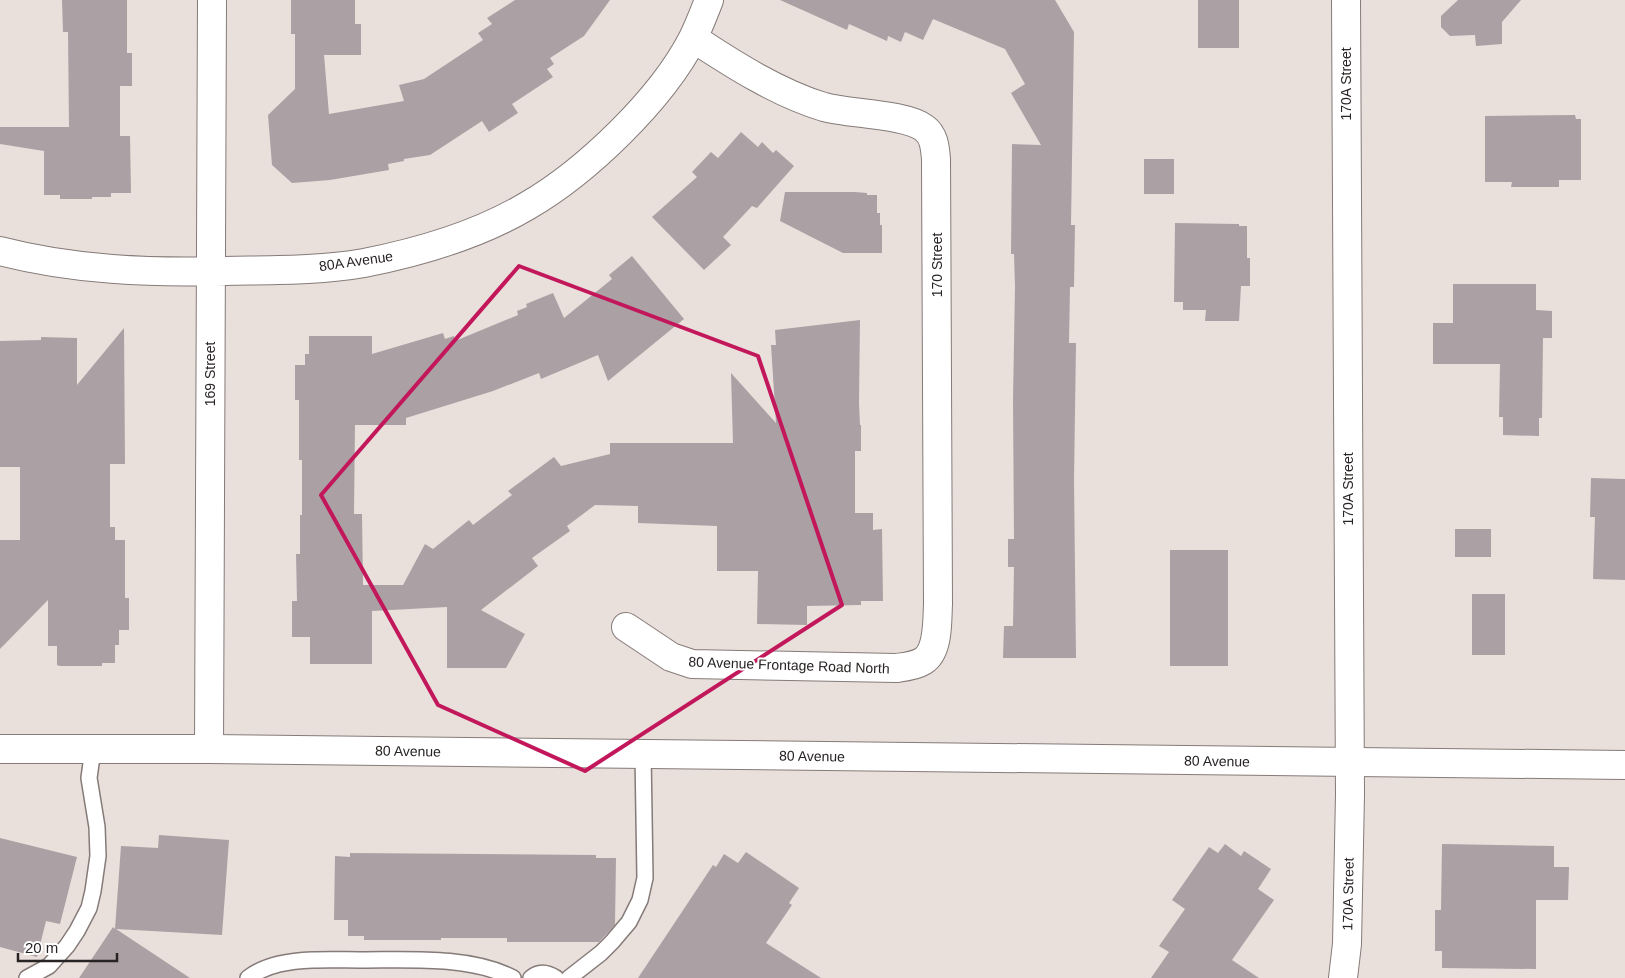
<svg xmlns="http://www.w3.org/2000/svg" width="1625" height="978" viewBox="0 0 1625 978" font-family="Helvetica,sans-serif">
<rect width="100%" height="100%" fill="#e9dfdb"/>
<path fill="#aba1a5" d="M 62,0 L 127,0 L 127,53 L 132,53 L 132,86 L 120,86 L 120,136 L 130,136 L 131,193 L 111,193 L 111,197 L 92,197 L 92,199 L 60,199 L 60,195 L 44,195 L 44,151 L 0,144 L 0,127 L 69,127 L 68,32 L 63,32 Z
M 291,0 L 355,0 L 355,24 L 361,24 L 361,55 L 324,55 L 329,114 L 404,101 L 399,85 L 424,79 L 483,40 L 478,33 L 492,24 L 487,18 L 515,0 L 610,0 L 584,36 L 550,58 L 554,64 L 547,69 L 553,77 L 512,104 L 518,113 L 489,132 L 482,121 L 430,155 L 404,159 L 404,161 L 388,164 L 389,170 L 330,180 L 292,183 L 272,165 L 268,115 L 295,89 L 295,34 L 291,34 Z
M 780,0 L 1055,0 L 1074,32 L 1071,225 L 1075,225 L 1074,287 L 1070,287 L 1069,343 L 1076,343 L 1074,480 L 1076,658 L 1003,658 L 1004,626 L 1013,626 L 1014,567 L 1008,567 L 1008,539 L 1014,539 L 1013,400 L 1015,286 L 1014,254 L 1011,254 L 1012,144 L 1041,145 L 1011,93 L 1025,84 L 1005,49 L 933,19 L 923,40 L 905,32 L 901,42 L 888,36 L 887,41 L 849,24 L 847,30 Z
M 1198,0 L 1239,0 L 1239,48 L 1198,48 Z
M 1458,0 L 1521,0 L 1502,22 L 1502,44 L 1476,46 L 1475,35 L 1450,36 L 1441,27 L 1441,16 Z
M 1575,115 L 1576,119 L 1581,119 L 1581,180 L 1559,180 L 1559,187 L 1511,187 L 1512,182 L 1485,182 L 1485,116 Z
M 741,132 L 758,147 L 762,142 L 773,153 L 776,150 L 794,166 L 757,208 L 752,206 L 723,237 L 731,245 L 704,270 L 652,217 L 697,177 L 692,172 L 711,152 L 718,158 Z
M 1144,159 L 1174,159 L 1174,194 L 1144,194 Z
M 785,192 L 855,192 L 867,193 L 867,195 L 877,195 L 877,213 L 880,213 L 880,225 L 882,225 L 882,253 L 843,253 L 780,221 Z
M 1175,223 L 1239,224 L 1239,226 L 1247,226 L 1247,258 L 1250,258 L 1250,286 L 1241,286 L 1239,321 L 1205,321 L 1206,310 L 1183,310 L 1183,302 L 1174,302 Z
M 632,256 L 684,319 L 608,381 L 598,355 L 541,379 L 539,373 L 493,391 L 406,418 L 406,425 L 355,425 L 354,514 L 362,514 L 363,585 L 403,585 L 425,544 L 433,549 L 469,520 L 473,525 L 512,495 L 508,491 L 554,457 L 561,466 L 610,454 L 610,443 L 733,443 L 731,373 L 776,423 L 771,345 L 776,345 L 775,330 L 860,320 L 859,403 L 860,425 L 861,425 L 861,451 L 855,451 L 855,513 L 873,513 L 873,530 L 882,529 L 883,601 L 861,601 L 861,605 L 807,606 L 807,625 L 757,624 L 758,571 L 717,571 L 717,526 L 638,523 L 638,506 L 595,505 L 567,526 L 570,531 L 532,558 L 538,566 L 481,610 L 525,634 L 506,668 L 447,668 L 447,607 L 372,611 L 372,664 L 310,664 L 310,637 L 292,637 L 292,601 L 297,601 L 296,554 L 300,554 L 300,515 L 302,515 L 302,460 L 299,460 L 299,400 L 295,400 L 295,365 L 305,365 L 305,354 L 309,354 L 309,336 L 372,336 L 372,354 L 443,333 L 445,339 L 454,336 L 455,341 L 518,315 L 517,311 L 527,307 L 526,304 L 553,293 L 564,318 L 612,279 L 609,275 Z
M 1453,284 L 1536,284 L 1536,310 L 1552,311 L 1552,338 L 1543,338 L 1542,418 L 1539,418 L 1539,436 L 1503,435 L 1503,417 L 1499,417 L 1500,364 L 1433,364 L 1433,323 L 1453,323 Z
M 124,328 L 125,464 L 110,464 L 110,527 L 115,527 L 115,540 L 125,540 L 125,598 L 129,598 L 129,630 L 119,630 L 119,645 L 115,645 L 115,663 L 102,663 L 102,666 L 60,666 L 57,665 L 57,646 L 48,646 L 48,600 L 0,649 L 0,540 L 20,540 L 20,467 L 0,467 L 0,341 L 41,340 L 41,337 L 77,338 L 77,385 Z
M 1591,478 L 1625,479 L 1625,580 L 1593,579 L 1595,517 L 1590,517 Z
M 1455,529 L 1491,529 L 1491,557 L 1455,557 Z
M 1170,550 L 1228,550 L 1228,666 L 1170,666 Z
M 1472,594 L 1505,594 L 1505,655 L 1472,655 Z
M 159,835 L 229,840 L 222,935 L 116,929 L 190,978 L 79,978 L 113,927 L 115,929 L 121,846 L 158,848 Z
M 0,838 L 77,857 L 60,924 L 46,921 L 37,957 L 0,947 Z
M 1225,844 L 1241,856 L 1244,851 L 1271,869 L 1258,889 L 1274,900 L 1232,960 L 1259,978 L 1151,978 L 1169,952 L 1159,946 L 1185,909 L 1172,900 L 1209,847 L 1218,853 Z
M 1442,844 L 1554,846 L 1554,867 L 1569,867 L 1568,900 L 1536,900 L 1536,969 L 1442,968 L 1442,951 L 1435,951 L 1435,910 L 1441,910 Z
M 746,852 L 799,888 L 789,903 L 792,905 L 766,943 L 821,978 L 638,978 L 713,865 L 716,867 L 724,854 L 738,863 Z
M 350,853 L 596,855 L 596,858 L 616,858 L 615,925 L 599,942 L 507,942 L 507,938 L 441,938 L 441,940 L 364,940 L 364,936 L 348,936 L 348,920 L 334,920 L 335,856 L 350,857 Z"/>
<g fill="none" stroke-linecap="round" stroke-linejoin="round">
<defs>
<path id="lane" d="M 27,978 L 49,966 L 67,946 L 77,931 L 89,908 L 93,891 L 98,856 L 97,827 L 89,778 L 93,749
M 248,978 C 257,971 267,967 279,964 C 306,958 335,960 363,960 C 409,960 471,956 513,978
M 531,978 C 539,971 548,973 556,978
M 569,978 L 601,953 L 612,942 L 629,922 L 640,900 L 645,878 L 643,754"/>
<path id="street" d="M 0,251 C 73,270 150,273 225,271 C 271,270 319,271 364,263 C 420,252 478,235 527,206 C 586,172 662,99 693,38 C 699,26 704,13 709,0
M 626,627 L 671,657 L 692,664 L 896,668 C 904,667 915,666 923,661 C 939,651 937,621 938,604 L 936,159 C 935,147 934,135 924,128 C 906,114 849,114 824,107 C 778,93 734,65 693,38
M 209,749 L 212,0
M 1343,978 L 1347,944 L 1350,794 L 1346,0"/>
<path id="secondary" d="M 0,749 L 209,749 L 1625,765"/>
</defs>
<use href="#lane" stroke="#857b78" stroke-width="18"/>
<use href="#street" stroke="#857b78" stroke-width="30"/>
<use href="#secondary" stroke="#857b78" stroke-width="30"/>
<use href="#lane" stroke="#fff" stroke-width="15"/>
<use href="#street" stroke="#fff" stroke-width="28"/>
<use href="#secondary" stroke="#fff" stroke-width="28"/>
</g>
<path fill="none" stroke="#c2185b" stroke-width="4" stroke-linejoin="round" d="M 519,266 L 758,356 L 842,605 L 585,771 L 438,705 L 321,495 Z"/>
<g text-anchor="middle" stroke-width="4" stroke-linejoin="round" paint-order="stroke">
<g font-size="14" fill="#282423" stroke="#fff">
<text transform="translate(1346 84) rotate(-90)" y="5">170A Street</text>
<text transform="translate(356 261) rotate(-8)" y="5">80A Avenue</text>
<text transform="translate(937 265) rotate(-90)" y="5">170 Street</text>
<text transform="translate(210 374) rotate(-90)" y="5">169 Street</text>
<text transform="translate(1348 489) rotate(-90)" y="5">170A Street</text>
<text transform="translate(789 665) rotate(2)" y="5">80 Avenue Frontage Road North</text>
<text transform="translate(408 751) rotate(1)" y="5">80 Avenue</text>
<text transform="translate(812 756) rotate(1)" y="5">80 Avenue</text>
<text transform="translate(1217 761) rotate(1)" y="5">80 Avenue</text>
<text transform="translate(1348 894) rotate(-89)" y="5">170A Street</text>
</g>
</g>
<path d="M18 953v8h99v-8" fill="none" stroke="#282423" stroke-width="2.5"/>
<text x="25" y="953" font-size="15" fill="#282423" stroke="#ffffff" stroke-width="4" paint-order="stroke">20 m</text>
</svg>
